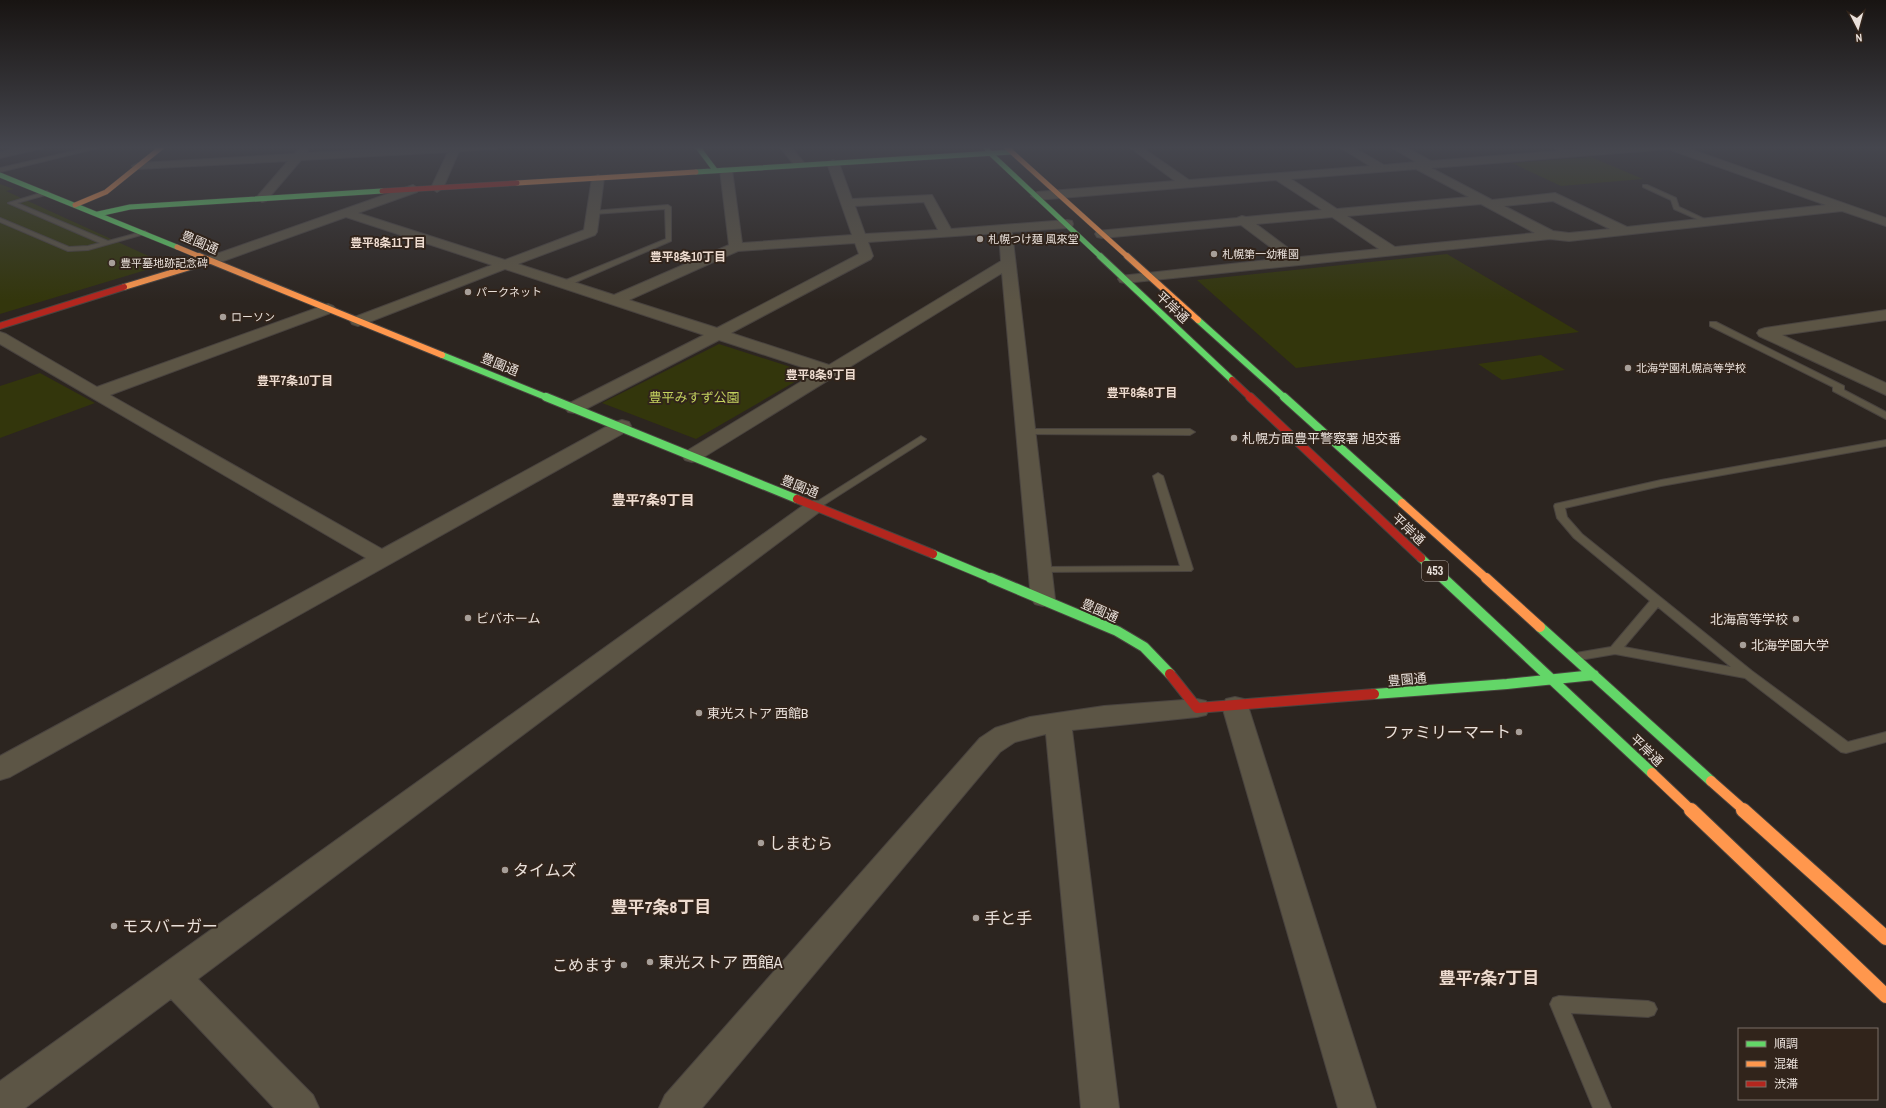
<svg xmlns="http://www.w3.org/2000/svg" width="1886" height="1108" viewBox="0 0 1886 1108" font-family="'Archivo Narrow','Noto Sans JP',sans-serif">
<rect width="100%" height="100%" fill="#2c2520"/>
<path fill="#33360c" d="M 1591,157 L 1643,179 L 1561,186 L 1512,163 Z
M 0,184 L 14,189 L 6,191 L 166,264 L 0,314 Z
M 1447,254 L 1579,332 L 1296,368 L 1197,280 Z
M 719,344 L 803,371 L 805,376 L 696,439 L 602,403 Z
M 1541,355 L 1565,370 L 1502,380 L 1478,364 Z
M 40,373 L 95,403 L 0,438 L 0,386 Z"/>
<g fill="none" stroke-linecap="round" stroke-linejoin="round">
<defs>
<path id="lane" d="M 95,146 L 106,146 L 0,172 L 0,168 Z
M 1551,146 L 1559,146 L 1572,154 L 1567,155 Z
M 1643,185 L 1647,185 L 1676,198 L 1679,207 L 1711,222 L 1706,223 L 1674,209 L 1671,200 L 1643,187 Z
M 47,191 L 50,193 L 49,194 L 17,203 L 108,241 L 145,231 L 148,233 L 88,250 L 68,251 L 0,222 L 0,218 L 69,247 L 88,246 L 100,243 L 8,203 Z
M 668,205 L 671,207 L 671,241 L 567,286 L 561,286 L 561,282 L 666,239 L 665,209 L 594,214 L 591,212 L 592,211 Z
M 1710,322 L 1716,322 L 1844,386 L 1844,390 L 1886,412 L 1886,419 L 1833,391 L 1833,387 L 1710,326 Z
M 1025,429 L 1190,429 L 1195,432 L 1190,435 L 1022,434 L 1020,432 L 1022,430 Z
M 921,436 L 926,439 L 924,441 L 819,508 L 815,509 L 810,506 Z
M 1886,440 L 1886,446 L 1661,486 L 1565,508 L 1567,517 L 1582,534 L 1752,671 L 1848,742 L 1886,732 L 1886,742 L 1846,753 L 1841,752 L 1745,678 L 1615,654 L 1574,661 L 1570,660 L 1568,657 L 1570,654 L 1611,647 L 1650,601 L 1574,538 L 1557,518 L 1554,506 L 1555,504 L 1661,480 ZM 1658,607 L 1731,667 L 1624,647 Z
M 1158,473 L 1163,476 L 1193,569 L 1191,571 L 1036,572 L 1034,570 L 1040,567 L 1180,566 L 1153,476 Z
M 1559,996 L 1648,1001 L 1654,1003 L 1657,1009 L 1654,1015 L 1648,1017 L 1571,1013 L 1611,1108 L 1593,1108 L 1550,1004 L 1553,998 Z"/>
<path id="street" d="M 24,146 L 44,146 L 43,148 L 0,158 L 0,152 Z
M 433,146 L 501,146 L 496,149 L 459,151 L 443,188 L 437,192 L 431,188 L 448,152 L 301,160 L 266,201 L 262,202 L 256,198 L 288,161 L 138,169 L 132,166 L 138,163 L 294,154 C 299,149 301,147 307,149 L 308,151 L 307,153 Z
M 779,146 L 790,146 L 806,165 L 804,167 L 796,167 Z
M 1128,146 L 1140,146 L 1189,180 L 1370,166 L 1338,146 L 1351,146 L 1384,165 L 1416,162 L 1389,146 L 1403,146 L 1431,161 L 1622,146 L 1681,146 L 1886,218 L 1886,226 L 1842,211 L 1569,241 L 1550,239 L 1125,283 L 1120,282 L 1118,279 L 1120,276 L 1285,258 L 1241,225 L 1102,238 L 1097,237 L 1095,234 L 1097,231 L 1237,218 L 1242,216 L 1246,217 L 1322,210 L 1276,180 L 1037,200 L 1031,196 L 1037,192 L 1175,181 ZM 1668,149 L 1826,205 L 1627,227 L 1555,193 L 1492,200 L 1431,168 ZM 1416,169 L 1469,197 L 1337,209 L 1291,179 ZM 1553,201 L 1610,229 L 1569,233 L 1553,231 L 1504,206 ZM 1481,204 L 1535,233 L 1395,247 L 1347,216 ZM 1332,217 L 1379,249 L 1300,257 L 1256,224 Z
M 833,160 L 839,163 L 852,199 L 932,195 L 951,229 L 1067,220 L 1072,221 L 1073,224 L 1072,227 L 1067,228 L 1012,232 L 1055,599 L 1051,604 L 1043,606 L 1035,604 L 1031,599 L 1002,273 L 699,460 L 692,462 L 685,460 L 682,456 L 685,452 L 817,372 L 719,340 L 580,412 L 574,413 L 568,412 L 565,408 L 568,404 L 704,335 L 505,269 L 364,324 L 358,326 L 352,324 L 350,321 L 352,318 L 492,265 L 346,217 L 215,264 L 205,264 L 203,261 L 205,258 L 413,185 L 419,189 L 417,192 L 358,213 L 505,260 L 584,230 L 592,178 L 598,175 L 604,178 L 597,232 L 595,235 L 518,264 L 614,295 L 729,245 L 720,170 L 722,168 L 730,168 L 732,170 L 742,243 L 852,235 L 827,163 ZM 924,202 L 938,230 L 865,234 L 855,206 ZM 999,233 L 1001,261 L 829,365 L 731,333 L 871,259 L 873,256 L 868,242 ZM 855,243 L 859,254 L 717,328 L 629,300 L 738,251 Z
M 328,304 L 333,306 L 336,309 L 333,312 L 110,395 L 382,549 L 615,422 L 622,420 L 629,422 L 631,426 L 629,430 L 10,777 L 0,780 L 0,756 L 366,558 L 0,344 L 0,332 L 6,334 L 97,387 Z
M 1886,310 L 1886,320 L 1782,335 L 1886,383 L 1886,395 L 1759,336 L 1757,333 L 1759,330 L 1765,328 Z
M 815,500 L 822,502 L 825,506 L 822,510 L 198,979 L 313,1095 L 319,1108 L 274,1108 L 171,999 L 25,1108 L 0,1108 L 0,1081 L 808,502 Z
M 1235,697 L 1244,699 L 1248,706 L 1376,1108 L 1338,1108 L 1222,706 L 1226,699 Z
M 1197,699 L 1206,701 L 1210,708 L 1206,715 L 1197,717 L 1072,730 L 1119,1108 L 1081,1108 L 1046,734 L 1015,742 L 1000,752 L 702,1108 L 659,1108 L 665,1095 L 980,738 L 995,728 L 1030,717 L 1104,706 Z"/>
<path id="fast-far3" d="M 697,146 L 715,170
M 985,146 L 990,153 L 1101,257
M 696,172 L 1011,152
M 0,175 L 177,247
M 98,214 L 130,207 L 382,191"/>
<path id="fast-far2" d="M 1100,256 L 1232,380
M 1198,320 L 1285,398
M 442,355 L 548,398"/>
<path id="fast-far1" d="M 546,397 L 797,499
M 1284,397 L 1402,503
M 933,554 L 993,579
M 1421,558 L 1444,579"/>
<path id="fast" d="M 991,578 L 1117,631 L 1144,647 L 1170,674
M 1443,578 L 1652,773
M 1540,627 L 1711,781
M 1374,694 L 1507,684 L 1594,675"/>
<path id="slow-far4" d="M 1005,146 L 1128,257
M 517,183 L 696,172
M 75,205 L 106,192 L 163,146
M 177,247 L 201,257"/>
<path id="slow-far3" d="M 199,256 L 442,355
M 1127,256 L 1198,320
M 124,287 L 210,261"/>
<path id="slow-far2" d="M 1402,503 L 1487,579"/>
<path id="slow-far1" d="M 1486,578 L 1540,627
M 1652,773 L 1692,811
M 1711,781 L 1745,811"/>
<path id="slow" d="M 1691,810 L 1886,996
M 1743,810 L 1886,938"/>
<path id="jam-far3" d="M 382,191 L 517,183"/>
<path id="jam-far2" d="M 0,326 L 124,287
M 1232,380 L 1251,398"/>
<path id="jam-far1" d="M 1250,397 L 1421,558
M 797,499 L 933,554"/>
<path id="jam" d="M 1170,674 L 1197,708 L 1374,694"/>
</defs>
<use href="#lane" stroke="#49433f" stroke-width="2"/>
<use href="#street" stroke="#49433f" stroke-width="2"/>
<use href="#fast-far3" stroke="#49433f" stroke-width="6"/>
<use href="#fast-far2" stroke="#49433f" stroke-width="8"/>
<use href="#fast-far1" stroke="#49433f" stroke-width="10"/>
<use href="#fast" stroke="#49433f" stroke-width="12"/>
<use href="#slow-far4" stroke="#49433f" stroke-width="6"/>
<use href="#slow-far3" stroke="#49433f" stroke-width="8"/>
<use href="#slow-far2" stroke="#49433f" stroke-width="10"/>
<use href="#slow-far1" stroke="#49433f" stroke-width="12"/>
<use href="#slow" stroke="#49433f" stroke-width="16"/>
<use href="#jam-far3" stroke="#49433f" stroke-width="6"/>
<use href="#jam-far2" stroke="#49433f" stroke-width="8"/>
<use href="#jam-far1" stroke="#49433f" stroke-width="10"/>
<use href="#jam" stroke="#49433f" stroke-width="12"/>
<use href="#lane" fill="#5c5545" fill-rule="evenodd"/>
<use href="#street" fill="#5c5545" fill-rule="evenodd"/>
<use href="#fast-far3" stroke="#63d668" stroke-width="5"/>
<use href="#fast-far2" stroke="#63d668" stroke-width="6"/>
<use href="#fast-far1" stroke="#63d668" stroke-width="8"/>
<use href="#fast" stroke="#63d668" stroke-width="10"/>
<use href="#slow-far4" stroke="#ff974d" stroke-width="5"/>
<use href="#slow-far3" stroke="#ff974d" stroke-width="6"/>
<use href="#slow-far2" stroke="#ff974d" stroke-width="8"/>
<use href="#slow-far1" stroke="#ff974d" stroke-width="10"/>
<use href="#slow" stroke="#ff974d" stroke-width="14"/>
<use href="#jam-far3" stroke="#b3261e" stroke-width="5"/>
<use href="#jam-far2" stroke="#b3261e" stroke-width="6"/>
<use href="#jam-far1" stroke="#b3261e" stroke-width="8"/>
<use href="#jam" stroke="#b3261e" stroke-width="10"/>
</g>
<linearGradient id="sky" x2="0" y2="1"><stop stop-color="#181412"/><stop offset="0.49" stop-color="#45464e"/><stop offset="1" stop-color="#45464e" stop-opacity="0"/></linearGradient>
<rect width="1886" height="301" fill="url(#sky)"/>
<g fill="#a79f99" stroke="#31241b" stroke-width="1.5">
<circle cx="980" cy="239" r="4"/>
<circle cx="1214" cy="254" r="4"/>
<circle cx="112" cy="263" r="4"/>
<circle cx="468" cy="292" r="4"/>
<circle cx="223" cy="317" r="4"/>
<circle cx="1628" cy="368" r="4"/>
<circle cx="1234" cy="438" r="4"/>
<circle cx="468" cy="618" r="4"/>
<circle cx="1796" cy="619" r="4"/>
<circle cx="1743" cy="645" r="4"/>
<circle cx="699" cy="713" r="4"/>
<circle cx="1519" cy="732" r="4"/>
<circle cx="761" cy="843" r="4"/>
<circle cx="505" cy="870" r="4"/>
<circle cx="976" cy="918" r="4"/>
<circle cx="114" cy="926" r="4"/>
<circle cx="650" cy="962" r="4"/>
<circle cx="624" cy="965" r="4"/>
</g>
<g text-anchor="middle" stroke-width="4" stroke-linejoin="round" paint-order="stroke">
<g font-size="11" fill="#e9e0da" stroke="#31241b" text-anchor="start">
<text x="988" y="243">札幌つけ麺 風來堂</text>
<text x="1222" y="258">札幌第一幼稚園</text>
<text x="120" y="267">豊平墓地跡記念碑</text>
<text x="476" y="296">パークネット</text>
<text x="231" y="321">ローソン</text>
<text x="1636" y="372">北海学園札幌高等学校</text>
</g>
<g font-size="12" font-weight="bold" fill="#eddbcf" stroke="#31241b">
<text x="388" y="247">豊平8条11丁目</text>
<text x="688" y="261">豊平8条10丁目</text>
<text x="821" y="379">豊平8条9丁目</text>
<text x="295" y="385">豊平7条10丁目</text>
<text x="1142" y="397">豊平8条8丁目</text>
</g>
<rect fill="#31241b" stroke="#b2a8a1" stroke-width="1" x="1422" y="561" width="26" height="20" rx="3"/>
<g font-size="12" font-weight="bold" fill="#e9e0da">
<text x="1435" y="575">453</text>
</g>
<g font-size="13" fill="#e9e0da" stroke="#31241b">
<text transform="translate(200 242) rotate(23)" y="5">豊園通</text>
<text transform="translate(1173 307) rotate(43)" y="5">平岸通</text>
<text transform="translate(500 364) rotate(22)" y="5">豊園通</text>
<text transform="translate(800 486) rotate(22)" y="5">豊園通</text>
<text transform="translate(1409 529) rotate(43)" y="5">平岸通</text>
<text transform="translate(1100 610) rotate(24)" y="5">豊園通</text>
<text transform="translate(1407 679) rotate(-5)" y="5">豊園通</text>
<text transform="translate(1647 750) rotate(44)" y="5">平岸通</text>
</g>
<g font-size="13" fill="#c3d15e" stroke="#31241b">
<text x="694" y="402">豊平みすず公園</text>
</g>
<g font-size="13" fill="#e9e0da" stroke="#31241b" text-anchor="start">
<text x="1242" y="443">札幌方面豊平警察署 旭交番</text>
<text x="476" y="623">ビバホーム</text>
<text x="1788" y="624" text-anchor="end">北海高等学校</text>
<text x="1751" y="650">北海学園大学</text>
<text x="707" y="718">東光ストア 西館B</text>
</g>
<g font-size="14" font-weight="bold" fill="#eddbcf" stroke="#31241b">
<text x="653" y="505">豊平7条9丁目</text>
</g>
<g font-size="16" fill="#e9e0da" stroke="#31241b" text-anchor="start">
<text x="1511" y="738" text-anchor="end">ファミリーマート</text>
<text x="769" y="849">しまむら</text>
<text x="513" y="876">タイムズ</text>
<text x="984" y="924">手と手</text>
<text x="122" y="932">モスバーガー</text>
<text x="658" y="968">東光ストア 西館A</text>
<text x="616" y="971" text-anchor="end">こめます</text>
</g>
<g font-size="17" font-weight="bold" fill="#eddbcf" stroke="#31241b">
<text x="661" y="913">豊平7条8丁目</text>
<text x="1489" y="984">豊平7条7丁目</text>
</g>
</g>
<rect x="1738" y="1028" width="140" height="72" fill="#31241b" stroke="#7b6f67"/>
<rect x="1746" y="1041" width="20" height="6" fill="#63d668" stroke="#7b6f67"/>
<text x="1774" y="1048" font-size="12" fill="#e9e0da">順調</text>
<rect x="1746" y="1061" width="20" height="6" fill="#ff974d" stroke="#7b6f67"/>
<text x="1774" y="1068" font-size="12" fill="#e9e0da">混雑</text>
<rect x="1746" y="1081" width="20" height="6" fill="#b3261e" stroke="#7b6f67"/>
<text x="1774" y="1088" font-size="12" fill="#e9e0da">渋滞</text>
<g transform="translate(1858 28) rotate(174)" stroke="#31241b" stroke-width="3" paint-order="stroke">
<path d="M0-3L7 15L0 10L-7 15Z" fill="#e9e0da"/>
<text y="-6" font-size="11" font-weight="bold" text-anchor="middle" fill="#e9e0da">N</text>
</g>
</svg>
